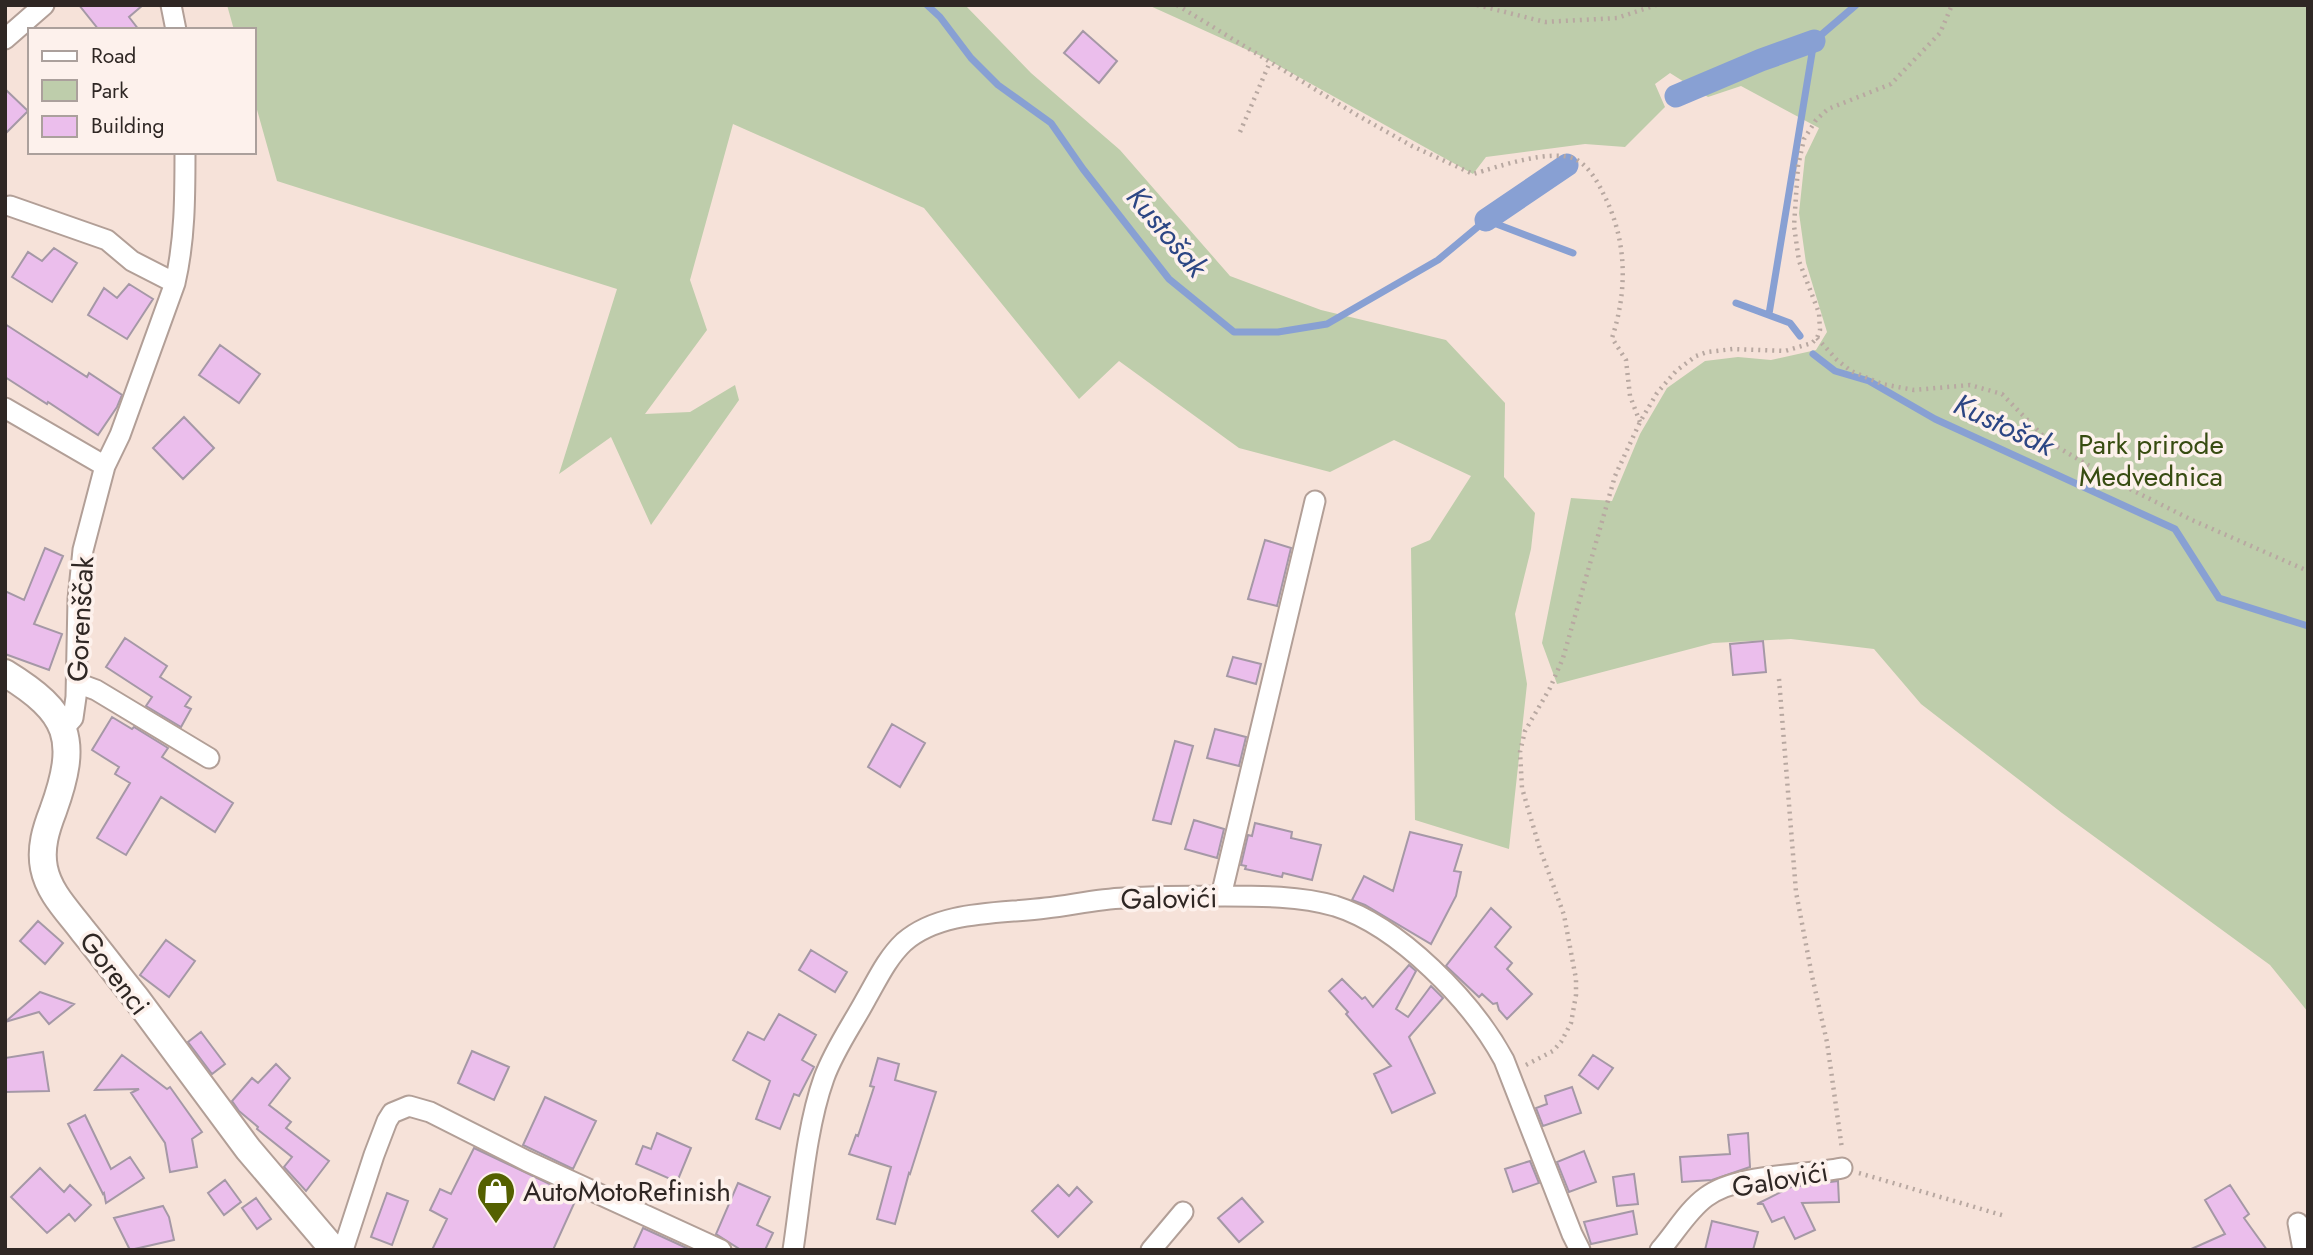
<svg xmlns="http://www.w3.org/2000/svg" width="2313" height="1255" viewBox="0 0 2313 1255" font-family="Jost,sans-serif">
<rect width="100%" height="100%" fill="#f6e2d9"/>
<path fill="#becdab" d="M 227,5 L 965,5 L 1031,73 L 1120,150 L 1230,276 L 1321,310 L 1446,340 L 1505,403 L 1504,477 L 1535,513 L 1531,549 L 1515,614 L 1527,684 L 1509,849 L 1415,820 L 1411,548 L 1430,540 L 1471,476 L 1394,440 L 1330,472 L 1239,448 L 1119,361 L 1079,399 L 924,208 L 733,124 L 690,280 L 707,330 L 645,414 L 690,412 L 735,385 L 739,400 L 651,525 L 611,437 L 559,474 L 617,289 L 277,181 L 254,99 L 254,30 L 234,30 Z
M 1148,5 L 2308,5 L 2308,1012 L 2270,965 L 2062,813 L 1921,704 L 1874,649 L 1791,639 L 1713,643 L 1557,684 L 1542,643 L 1571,498 L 1612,501 L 1640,434 L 1667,388 L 1705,361 L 1738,357 L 1771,360 L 1816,350 L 1827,332 L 1806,263 L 1799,213 L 1805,157 L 1819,128 L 1741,86 L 1708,97 L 1670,73 L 1655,84 L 1665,107 L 1625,147 L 1585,144 L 1486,157 L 1473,174 L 1263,57 Z"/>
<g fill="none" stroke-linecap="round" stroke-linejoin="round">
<path stroke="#88a0d3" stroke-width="7" d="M 927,5 L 940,17 L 971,58 L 998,85 L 1051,123 L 1083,169 L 1169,279 L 1234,332 L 1278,332 L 1327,324 L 1438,260 L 1486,220 L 1573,253
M 1736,303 L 1790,323 L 1800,336
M 1769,314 L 1814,41 L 1856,5
M 1813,354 L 1835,371 L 1869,381 L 1935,419 L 2175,529 L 2219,598 L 2308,626"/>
<path stroke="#88a0d3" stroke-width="23" d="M 1676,96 L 1761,60 L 1814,41
M 1486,220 L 1567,165"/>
</g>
<path fill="#ebbeec" stroke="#a598a6" stroke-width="2" d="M 79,5 L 143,5 L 129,17 L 139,30 L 99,30 Z
M 1083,31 L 1117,61 L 1099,83 L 1064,53 Z
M 5,89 L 28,111 L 5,134 Z
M 54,248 L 77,263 L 52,302 L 12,277 L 28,252 L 42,261 Z
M 129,284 L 153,299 L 127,339 L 88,315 L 104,288 L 117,298 Z
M 5,324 L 87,377 L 89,373 L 122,395 L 117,407 L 98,435 L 48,402 L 47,404 L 5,377 Z
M 220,345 L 260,374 L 239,403 L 199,375 Z
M 184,417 L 214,448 L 183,479 L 153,448 Z
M 1265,540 L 1291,548 L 1277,606 L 1248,599 Z
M 45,548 L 63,556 L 34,624 L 62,634 L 49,670 L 5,654 L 5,591 L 24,600 Z
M 125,638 L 167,666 L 160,677 L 191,697 L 185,706 L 191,709 L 181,727 L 146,706 L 152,697 L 106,667 Z
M 1763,641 L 1766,672 L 1733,675 L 1730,644 Z
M 1233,657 L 1261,664 L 1256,684 L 1227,676 Z
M 112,717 L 132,729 L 134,727 L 168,748 L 162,757 L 233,803 L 215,832 L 161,797 L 126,855 L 97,838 L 130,783 L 115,774 L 119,767 L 92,750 Z
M 892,724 L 925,743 L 900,787 L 868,767 Z
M 1215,729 L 1246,737 L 1239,766 L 1207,758 Z
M 1175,741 L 1193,746 L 1171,824 L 1153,820 Z
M 1194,820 L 1224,829 L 1217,858 L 1185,849 Z
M 1255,823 L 1292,832 L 1291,838 L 1321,845 L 1312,880 L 1283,873 L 1282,877 L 1245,869 L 1246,866 L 1241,865 L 1248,835 L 1252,836 Z
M 1410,832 L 1462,845 L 1454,871 L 1461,872 L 1456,896 L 1431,944 L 1365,905 L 1352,900 L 1364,876 L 1393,891 Z
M 1491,908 L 1511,927 L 1495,947 L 1512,963 L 1507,969 L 1532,994 L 1507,1019 L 1499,1010 L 1497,1003 L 1493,1004 L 1482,994 L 1479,997 L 1446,966 Z
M 38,921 L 63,943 L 45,964 L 20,941 Z
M 166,940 L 195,961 L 169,997 L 140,975 Z
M 811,950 L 847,972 L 835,992 L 799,970 Z
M 1409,965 L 1416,971 L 1396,1009 L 1408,1017 L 1431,986 L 1443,998 L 1409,1037 L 1435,1093 L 1392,1113 L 1374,1074 L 1391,1066 L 1346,1014 L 1348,1012 L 1329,991 L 1342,979 L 1362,999 L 1365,997 L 1373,1007 Z
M 40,992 L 74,1004 L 49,1024 L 39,1012 L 5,1022 Z
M 779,1014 L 816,1035 L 802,1060 L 814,1067 L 799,1096 L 794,1094 L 780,1129 L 756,1119 L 770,1081 L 733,1060 L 748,1032 L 764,1040 Z
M 201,1032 L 225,1064 L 212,1074 L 188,1042 Z
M 472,1051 L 509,1067 L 494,1100 L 458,1083 Z
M 43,1052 L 49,1091 L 5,1092 L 5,1058 Z
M 122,1055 L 167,1089 L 170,1087 L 202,1132 L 192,1139 L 197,1167 L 170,1172 L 165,1143 L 131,1093 L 139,1089 L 95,1090 Z
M 1593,1055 L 1613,1068 L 1598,1089 L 1579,1075 Z
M 878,1058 L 899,1064 L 895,1080 L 936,1092 L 910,1174 L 909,1173 L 895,1224 L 877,1219 L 891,1167 L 849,1154 L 856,1135 L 858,1136 L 874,1087 L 870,1086 Z
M 276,1064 L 290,1078 L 269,1105 L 291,1122 L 286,1128 L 329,1161 L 306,1191 L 284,1167 L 292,1157 L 257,1129 L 258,1127 L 239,1111 L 232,1101 L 252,1078 L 258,1083 Z
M 1572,1087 L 1581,1113 L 1543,1126 L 1536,1108 L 1547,1104 L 1545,1096 Z
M 545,1097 L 596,1121 L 573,1169 L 523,1145 Z
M 85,1115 L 111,1169 L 130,1157 L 144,1178 L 106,1203 L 104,1193 L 103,1194 L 68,1124 Z
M 657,1133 L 691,1148 L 677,1182 L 636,1164 L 643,1146 L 651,1149 Z
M 1748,1133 L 1750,1167 L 1712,1180 L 1682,1182 L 1680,1157 L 1730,1154 L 1728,1135 Z
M 474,1148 L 577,1197 L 553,1250 L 432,1250 L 447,1219 L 430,1210 L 440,1189 L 451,1194 Z
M 1584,1151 L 1596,1182 L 1569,1192 L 1557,1162 Z
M 1530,1161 L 1539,1183 L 1513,1192 L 1505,1169 Z
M 40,1168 L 64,1192 L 70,1185 L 91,1205 L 75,1221 L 69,1214 L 47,1233 L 11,1197 Z
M 1634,1174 L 1638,1204 L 1617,1206 L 1613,1177 Z
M 225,1180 L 241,1202 L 224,1215 L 208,1193 Z
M 1838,1181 L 1839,1202 L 1802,1203 L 1815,1230 L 1795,1239 L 1784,1217 L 1772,1222 L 1763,1204 L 1757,1204 L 1791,1187 Z
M 738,1183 L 770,1197 L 757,1225 L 773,1233 L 765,1250 L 741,1250 L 716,1234 Z
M 1058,1185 L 1069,1196 L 1077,1187 L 1092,1202 L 1058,1237 L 1032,1211 Z
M 2230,1185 L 2249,1214 L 2244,1218 L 2267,1250 L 2189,1250 L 2225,1234 L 2205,1200 Z
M 387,1193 L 408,1201 L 392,1245 L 371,1237 Z
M 256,1198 L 271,1219 L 257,1229 L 242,1208 Z
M 1242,1198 L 1263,1222 L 1239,1242 L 1218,1218 Z
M 163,1206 L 169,1217 L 174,1240 L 130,1250 L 114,1218 Z
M 1633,1211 L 1637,1234 L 1591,1244 L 1584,1222 Z
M 1712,1221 L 1758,1232 L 1753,1250 L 1705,1250 Z
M 643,1228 L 691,1250 L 633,1250 Z"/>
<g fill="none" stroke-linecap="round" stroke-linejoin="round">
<defs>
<path id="street" d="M 171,5 L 176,30
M 5,39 L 44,5
M 10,206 L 107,240 L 132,261 L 175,283
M 5,408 L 105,466
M 77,683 L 96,690 L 209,758
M 63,729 L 73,718 L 76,697 L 78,599 L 83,550 L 105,466 L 120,435 L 175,283 C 185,240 185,196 185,152
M 1221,896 L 1315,501
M 2298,1223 L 2303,1250
M 343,1250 L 374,1155 L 387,1121 L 392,1113 L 409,1106 L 430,1112 L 527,1161 L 721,1250
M 793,1250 C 801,1197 806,1128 824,1078 C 834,1050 852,1025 866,999 C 877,980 887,958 904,942 C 941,910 1000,914 1046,908 C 1072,905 1098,899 1124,898 C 1158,896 1191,896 1225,896 C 1261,896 1300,896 1335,906 C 1399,926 1472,1001 1504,1060 L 1572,1234 L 1580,1250
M 1151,1250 L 1183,1212
M 1660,1250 C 1675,1233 1688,1210 1706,1197 C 1738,1173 1803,1176 1842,1168"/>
<path id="secondary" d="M 5,673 C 70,713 79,739 53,811 C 46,829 40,848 44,868 C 49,893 68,911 83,931 C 101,953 118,976 136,998 L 248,1149 L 334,1250"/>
</defs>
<use href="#street" stroke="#b29f97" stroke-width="23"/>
<use href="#secondary" stroke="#b29f97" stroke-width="30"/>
<path stroke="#b8a8a1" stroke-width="4.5" stroke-dasharray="2 5" stroke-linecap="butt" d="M 1177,5 L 1357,115 L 1412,146 L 1473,174 C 1497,167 1554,147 1577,160 C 1588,166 1598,182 1603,193 C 1627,239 1628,289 1612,338 L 1626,360 L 1630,396 L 1640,422
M 1477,5 L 1545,22 L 1617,18 L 1656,5
M 1240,132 L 1270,62
M 1817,338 L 1837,360 L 1851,371 L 1882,384 L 1914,390 L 1970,385 L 2002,394 L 2049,442 L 2122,485 L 2192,520 L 2308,571
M 1779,679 L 1796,892 L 1812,976 L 1827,1042 L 1842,1149
M 1526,1065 L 1553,1051 L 1561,1042 L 1571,1023 L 1576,995 L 1576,979 L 1564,915 L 1539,846 L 1522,788 L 1520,752 L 1525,731 L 1550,688 L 1563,658 L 1615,476 L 1640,422 L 1657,393 L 1676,371 L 1696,356 L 1707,352 L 1733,349 L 1785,351 L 1812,343 L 1817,338 L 1820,330 L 1819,313 L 1799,261 L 1794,226 L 1798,166 L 1804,139 L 1816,120 L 1828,109 L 1891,84 L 1940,33 L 1952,5
M 1859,1173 L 2005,1216"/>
<use href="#street" stroke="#fff" stroke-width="19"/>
<use href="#secondary" stroke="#fff" stroke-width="26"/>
</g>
<defs>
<symbol id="shop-pin" viewBox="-11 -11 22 30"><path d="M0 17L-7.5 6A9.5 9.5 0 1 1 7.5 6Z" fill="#546000" stroke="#fdf1ec"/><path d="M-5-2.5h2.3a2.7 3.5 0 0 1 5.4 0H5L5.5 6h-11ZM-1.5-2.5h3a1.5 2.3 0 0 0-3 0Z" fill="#fff"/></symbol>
</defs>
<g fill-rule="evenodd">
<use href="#shop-pin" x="474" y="1169" width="44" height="60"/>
</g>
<g text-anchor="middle" stroke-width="7" stroke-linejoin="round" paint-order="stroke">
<g font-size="28" fill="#374c11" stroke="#fdf1ec">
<text x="2151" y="454">Park prirode<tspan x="2151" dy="32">Medvednica</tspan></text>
</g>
<g font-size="28" fill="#2f2724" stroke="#fdf1ec">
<text transform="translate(80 619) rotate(-87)" y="10">Gorenščak</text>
<text transform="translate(1169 898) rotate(-1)" y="10">Galovići</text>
<text transform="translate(115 973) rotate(53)" y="10">Gorenci</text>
<text transform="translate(1780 1179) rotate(-10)" y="10">Galovići</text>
</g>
<g font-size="28" fill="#2f2724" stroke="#fdf1ec" text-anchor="start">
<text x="523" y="1201">AutoMotoRefinish</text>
</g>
<g font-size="30" font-style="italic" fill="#2c4684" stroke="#fdf1ec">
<text transform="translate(1167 232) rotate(50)" y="10">Kustošak</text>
<text transform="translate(2004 425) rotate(25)" y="10">Kustošak</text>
</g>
</g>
<rect width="2313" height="1255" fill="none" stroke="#2f2724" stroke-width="14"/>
<rect x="28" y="28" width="228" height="126" fill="#fdf1ec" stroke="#aba09c" stroke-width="2"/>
<rect x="42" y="51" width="35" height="10" fill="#ffffff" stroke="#aba09c" stroke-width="2"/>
<text x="91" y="63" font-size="21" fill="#2f2724">Road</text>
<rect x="42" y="80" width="35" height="21" fill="#becdab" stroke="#aba09c" stroke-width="2"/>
<text x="91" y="98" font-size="21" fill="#2f2724">Park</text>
<rect x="42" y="116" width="35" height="21" fill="#ebbeec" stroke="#aba09c" stroke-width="2"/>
<text x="91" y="133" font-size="21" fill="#2f2724">Building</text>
</svg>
